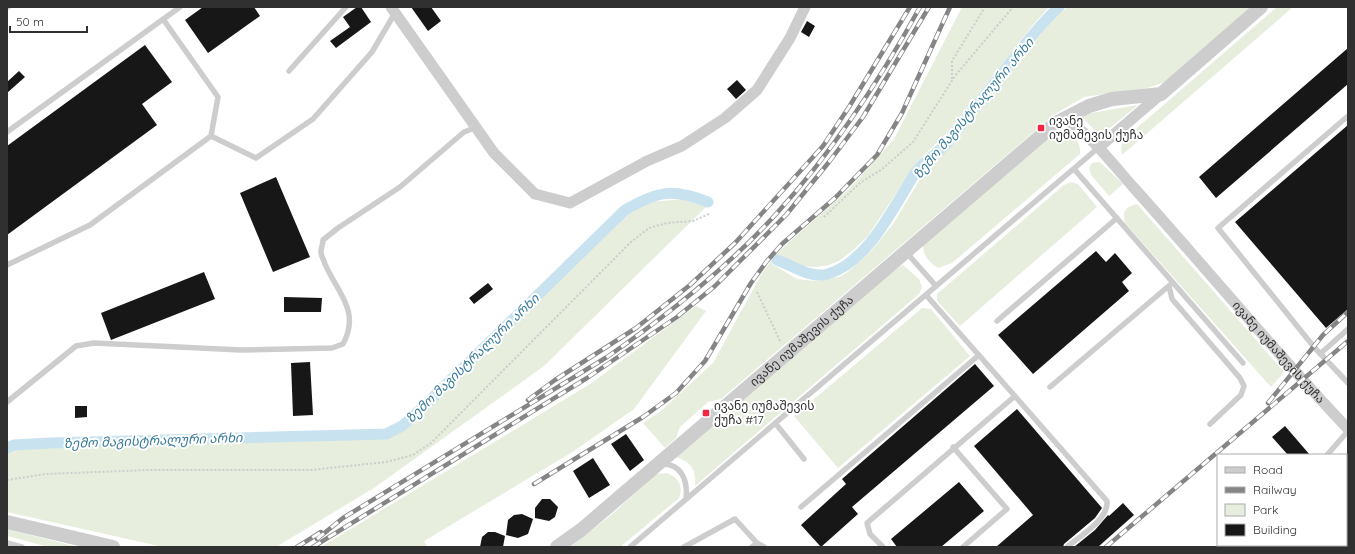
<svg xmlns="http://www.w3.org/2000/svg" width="1355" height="554" viewBox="0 0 1355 554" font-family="Quicksand,'Noto Sans Georgian',sans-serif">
<rect width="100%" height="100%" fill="#fff"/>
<path fill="#e7eedd" d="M 962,7 L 1049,7 L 1033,25 L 948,132 L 917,162 L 868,236 L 852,251 L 839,261 L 829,265 L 817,267 L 799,266 L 780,255 L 772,264 L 797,279 L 815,281 L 839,277 L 848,272 L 871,251 L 893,224 L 925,171 L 958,136 L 1053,19 L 1067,7 L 1252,7 L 1165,82 L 1147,88 L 1084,97 L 1055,114 L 721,399 L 708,402 L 680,427 L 676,438 L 665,448 L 643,423 L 661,411 L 713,363 L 762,273 L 777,253 L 849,189 L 894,139 Z
M 1277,7 L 1293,7 L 1122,155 L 1121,148 L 1123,140 Z
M 1138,105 L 1100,136 L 1080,115 Z
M 1065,131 C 1076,135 1081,144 1080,154 L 952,263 L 938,268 C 929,262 923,256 923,245 L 1045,139 L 1056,133 Z
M 1098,162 L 1101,163 L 1123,184 L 1109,196 L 1091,175 L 1089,168 L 1092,163 Z
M 1071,182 L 1078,184 L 1097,207 L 960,326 L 937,301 L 937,294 L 1064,185 Z
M 687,199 L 707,206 L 544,366 L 374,488 L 276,547 L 163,547 L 7,512 L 7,452 L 22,447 L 388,438 L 407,428 L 629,214 L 647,202 Z
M 1137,204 L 1284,372 L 1271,387 L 1125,223 C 1122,211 1125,207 1137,204 Z
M 903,265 L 919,279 L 922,287 L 919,294 L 695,486 C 697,470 690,461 676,457 L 893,270 Z
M 696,306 L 706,311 L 634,409 L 574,451 L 424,541 L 428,547 L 321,547 L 590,384 Z
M 922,308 L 931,309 L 970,356 L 838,468 L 794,416 Z
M 667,473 C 678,478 684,485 679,498 L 620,547 L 570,547 L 610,516 L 656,474 Z
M 1346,491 L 1348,493 L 1348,547 L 1310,547 L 1310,545 L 1346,545 Z
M 7,529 L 77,547 L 48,547 L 7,536 Z"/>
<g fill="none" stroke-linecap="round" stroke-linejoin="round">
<path stroke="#c8e3ef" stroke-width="11" d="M 777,260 C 793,266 811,279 828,274 C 870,261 894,205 916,172 C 924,161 938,153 947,143 C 968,116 990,89 1011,62 C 1026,43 1041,23 1059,7
M 7,448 L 14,445 L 50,443 L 386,434 L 402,426 L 423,407 L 625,210 C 658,191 672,188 708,202"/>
</g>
<path fill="#171717" d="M 203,7 L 254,7 L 260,16 L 208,53 L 185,20 Z
M 357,7 L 361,7 L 371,22 L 336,48 L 330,41 L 350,27 L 343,17 Z
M 411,7 L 431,7 L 441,21 L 428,31 Z
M 807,21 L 815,26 L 809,37 L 801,32 Z
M 145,45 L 172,82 L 142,104 L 157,125 L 7,235 L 7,146 Z
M 1348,48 L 1348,84 L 1216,198 L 1199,177 Z
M 19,71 L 25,77 L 7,93 L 7,82 Z
M 737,80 L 746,90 L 736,99 L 727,89 Z
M 1348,125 L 1348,309 L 1326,328 L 1235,222 Z
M 276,177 L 310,257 L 273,272 L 240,193 Z
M 1096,251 L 1106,262 L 1115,253 L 1132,273 L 1122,282 L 1129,291 L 1033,374 L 998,335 Z
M 204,272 L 215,299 L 111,340 L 101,313 Z
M 488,283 L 493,289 L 474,304 L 469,298 Z
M 284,297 L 322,298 L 321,312 L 284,312 Z
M 310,362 L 313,415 L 293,416 L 291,363 Z
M 975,364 L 994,386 L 852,507 L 858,514 L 821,547 L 801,525 L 846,484 L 842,479 Z
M 75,406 L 87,406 L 87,417 L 75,418 Z
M 1017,409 L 1102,508 L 1095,518 L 1064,544 L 1063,547 L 996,547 L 1033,515 L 974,446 Z
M 1285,426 L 1310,455 L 1288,455 L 1272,437 Z
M 626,434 L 644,460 L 630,471 L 611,444 Z
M 593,458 L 610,485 L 589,498 L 573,471 Z
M 959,482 L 984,511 L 941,547 L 897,547 L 891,539 Z
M 542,499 L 550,499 L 558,507 L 555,517 L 549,521 L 535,518 L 535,508 Z
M 1123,503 L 1134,515 L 1098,547 L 1074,547 L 1095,530 L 1108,515 L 1109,516 Z
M 522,514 L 533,519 L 528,534 L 518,538 L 506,535 L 508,520 L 514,515 Z
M 488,532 L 495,532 L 505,536 L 503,547 L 480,547 L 482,537 Z"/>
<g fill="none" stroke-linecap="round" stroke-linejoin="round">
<path stroke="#cdcdcd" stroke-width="2" stroke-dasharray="2 2" stroke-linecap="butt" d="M 952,79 L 952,61 L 985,7
M 824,217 L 861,182 L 881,170 L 913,142 L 955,76 L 1013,7
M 757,292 L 781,343
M 7,480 L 46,474 L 148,470 L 311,470 L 386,462 L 413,455 L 431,443 L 631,242 L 649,228 L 667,223 L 693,221 L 711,213"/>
<path stroke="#cdcdcd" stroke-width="5.5" d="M 7,7 L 8,7
M 163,19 L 218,97 L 211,136
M 289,71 L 346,7
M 1348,116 L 1218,228 L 1314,347 L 1348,383
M 7,132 L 180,7
M 1074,169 L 1243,363
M 906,252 L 936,286
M 7,265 L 90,225 L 211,136 L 256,158 L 313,119 L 372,52 L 395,13
M 1169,286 L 1172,299 L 1240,378 L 1244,386 L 1241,395 L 1210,424
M 926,295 L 1107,501 C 1109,519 1080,536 1067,547
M 997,321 L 1117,218
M 1320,354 L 1348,329
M 1050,387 L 1171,284
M 7,402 L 76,346 L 94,343 L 241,350 L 332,348 L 343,344 C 361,311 337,292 325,264 C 324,260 321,256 321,252 C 321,248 323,244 323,240 L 338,228 L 400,187 L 464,132 L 477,127
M 776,424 L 804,459
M 953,447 L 1007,509 L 963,547
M 1327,455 L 1348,431
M 662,464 C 682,464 688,481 686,499
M 801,507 L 979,355
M 7,543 L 22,547
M 630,547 L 1098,148
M 684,547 L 735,519 L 757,543 L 764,547
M 752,547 L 757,543
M 883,547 L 870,534 L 867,523 L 1015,396
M 1302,547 L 1303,545"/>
<g stroke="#cdcdcd" stroke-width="11">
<path d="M 391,7 L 494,153 L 535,194 L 570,203 L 647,161 L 682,146 L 725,118 L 757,90 L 790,38 L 805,7"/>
<path id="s1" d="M 1063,118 C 1085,128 1117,169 1134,188 C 1206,268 1274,351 1348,429"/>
<path d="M 1098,148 L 1161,94"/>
</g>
<g stroke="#cdcdcd" stroke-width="14">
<path d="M 7,522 L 113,547"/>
<path id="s2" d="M 557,547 L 581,530 L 1056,123 L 1089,106 L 1112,99 L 1161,94 L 1261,7"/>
</g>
<defs>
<path id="rail" d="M 528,400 L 555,380 L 636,328 L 690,285 L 735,243 L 823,146 L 849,107 L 910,7
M 1268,403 L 1323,335 L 1348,312
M 534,484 L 643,417 L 676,393 L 705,361 L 751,283 L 767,261 L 782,244 L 835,198 L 877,155 L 902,113 L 950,7
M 317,539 L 343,518 L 607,357 C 668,315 727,268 777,213 C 833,151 880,80 920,7
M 297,547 L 321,532
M 313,547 L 587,378 L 677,317 L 715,286 L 786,215 L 829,162 L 863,117 L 929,7
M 1106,547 L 1348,341"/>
</defs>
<use href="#rail" stroke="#858585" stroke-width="4.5"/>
<use href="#rail" stroke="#fff" stroke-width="3" stroke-dasharray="9" stroke-linecap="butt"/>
</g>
<g fill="#f42543" stroke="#fff" stroke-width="1.5">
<rect x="1037" y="124" width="8" height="8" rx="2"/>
<rect x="702" y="409" width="8" height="8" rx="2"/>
</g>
<g text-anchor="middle" stroke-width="4" stroke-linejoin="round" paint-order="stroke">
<g font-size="12" fill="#303030" stroke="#fff" text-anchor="start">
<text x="1049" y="125">ივანე<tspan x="1049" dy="14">იუმაშევის ქუჩა</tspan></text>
<text x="714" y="410">ივანე იუმაშევის<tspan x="714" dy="14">ქუჩა #17</tspan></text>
</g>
<g font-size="12" fill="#303030" stroke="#fff">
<text dy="4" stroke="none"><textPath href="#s2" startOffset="320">ივანე იუმაშევის ქუჩა</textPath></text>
<text dy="4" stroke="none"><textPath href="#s1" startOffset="319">ივანე იუმაშევის ქუჩა</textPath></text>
</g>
<g font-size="13" font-style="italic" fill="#367a9a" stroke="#fff">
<text transform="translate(973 108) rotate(-50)" y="5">ზემო მაგისტრალური არხი</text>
<text transform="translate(472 358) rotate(-44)" y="5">ზემო მაგისტრალური არხი</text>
<text transform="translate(153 440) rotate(-2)" y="5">ზემო მაგისტრალური არხი</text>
</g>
</g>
<rect width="1355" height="554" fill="none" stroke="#303030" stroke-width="16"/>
<rect x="1217" y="454" width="130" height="92" fill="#ffffff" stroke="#acacac"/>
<rect x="1225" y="467" width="20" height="6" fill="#cdcdcd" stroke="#acacac"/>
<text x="1253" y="474" font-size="12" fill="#303030">Road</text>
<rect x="1225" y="487" width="20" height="6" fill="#858585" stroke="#acacac"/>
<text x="1253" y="494" font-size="12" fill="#303030">Railway</text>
<rect x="1225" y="504" width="20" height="12" fill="#e7eedd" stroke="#acacac"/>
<text x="1253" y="514" font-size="12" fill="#303030">Park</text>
<rect x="1225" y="524" width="20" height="12" fill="#171717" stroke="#acacac"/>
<text x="1253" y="534" font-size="12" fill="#303030">Building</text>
<path d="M10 26v6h77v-6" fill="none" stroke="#303030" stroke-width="2"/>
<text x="16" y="26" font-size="12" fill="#303030" stroke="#ffffff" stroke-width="3" paint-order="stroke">50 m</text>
</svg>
